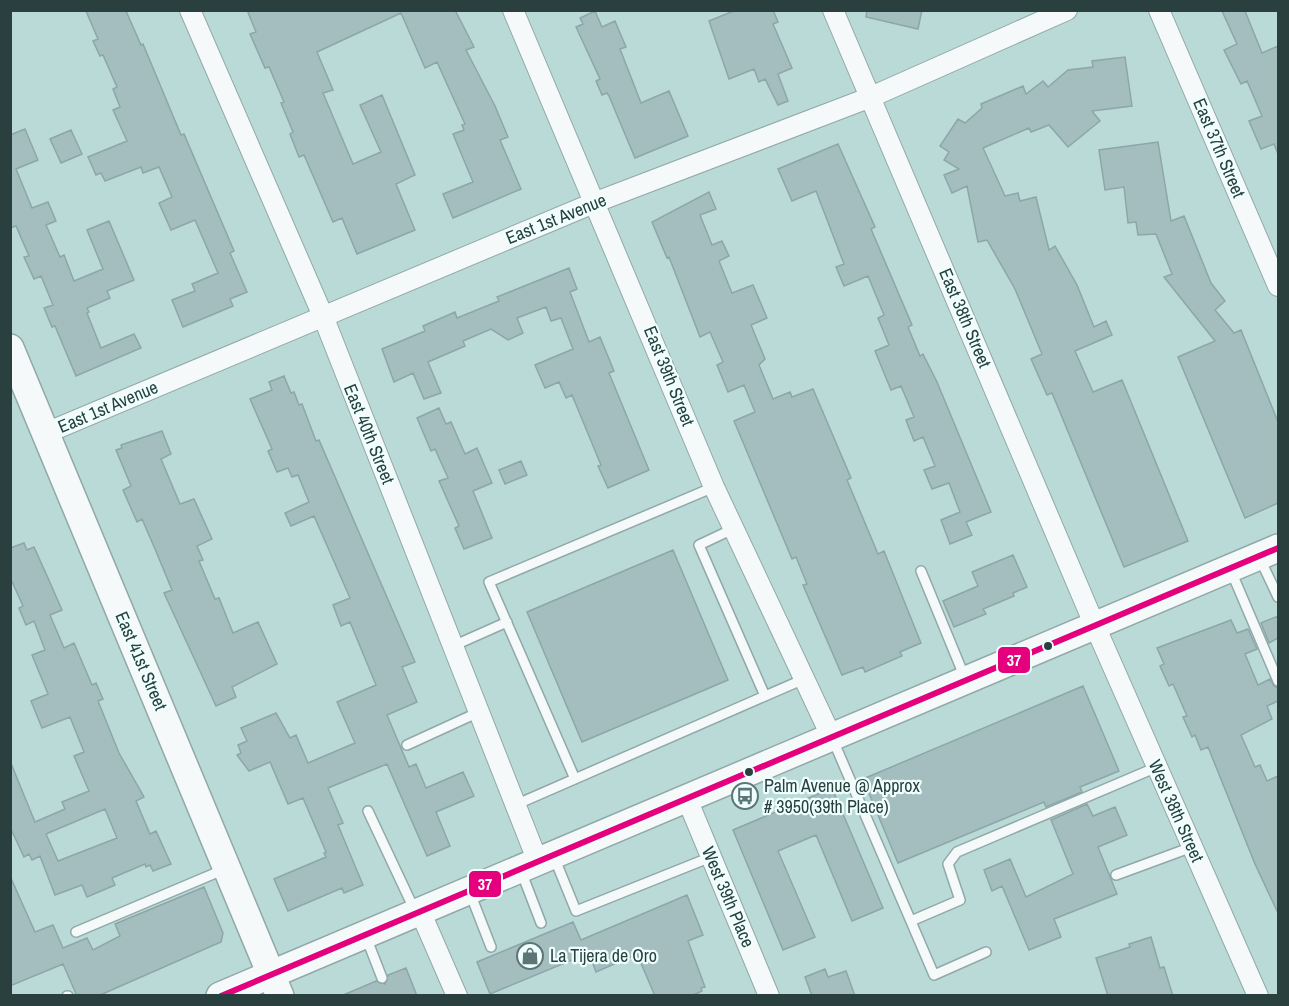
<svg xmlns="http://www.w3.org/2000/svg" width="1289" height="1006" viewBox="0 0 1289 1006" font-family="'Archivo Narrow',sans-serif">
<rect width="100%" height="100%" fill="#badad8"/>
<path fill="#a4bdbe" stroke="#8da6a8" stroke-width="1.5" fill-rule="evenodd" d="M 247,10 L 455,10 L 474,47 L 466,50 L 495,106 L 508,137 L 500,140 L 521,189 L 453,218 L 443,194 L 473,182 L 453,134 L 464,130 L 462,125 L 465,124 L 437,62 L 425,68 L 401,13 L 317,52 L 333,90 L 323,93 L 353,164 L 381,152 L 360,105 L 382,95 L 415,175 L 396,184 L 415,230 L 357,254 L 342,218 L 333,222 L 304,155 L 299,157 L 290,134 L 293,132 L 281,103 L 284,102 L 269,67 L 265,68 L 250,34 L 256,32 Z
M 736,10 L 773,10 L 778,22 L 773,24 L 792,68 L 778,74 L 788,101 L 778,105 L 765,79 L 759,82 L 754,69 L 729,79 L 709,21 Z
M 867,10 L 922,10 L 918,29 L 866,17 Z
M 86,11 L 126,11 L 141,45 L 143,44 L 181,135 L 184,134 L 234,251 L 230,253 L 247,292 L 230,299 L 233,306 L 183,327 L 172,300 L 195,291 L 192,284 L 218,273 L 195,220 L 171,230 L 159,203 L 172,197 L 159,167 L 143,173 L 141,167 L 105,181 L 101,173 L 96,175 L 88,157 L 127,141 L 113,110 L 120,107 L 113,89 L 117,87 L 103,55 L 100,56 L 93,41 L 98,39 Z
M 595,11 L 602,27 L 615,21 L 626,47 L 620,49 L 641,103 L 669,91 L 688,136 L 635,158 L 609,96 L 607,93 L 602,95 L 596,81 L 600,79 L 576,27 L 583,24 L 580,18 Z
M 1222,11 L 1245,11 L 1262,53 L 1278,46 L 1278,154 L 1274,144 L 1261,149 L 1249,121 L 1262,116 L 1247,81 L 1241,84 L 1224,50 L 1237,44 Z
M 1125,57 L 1132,106 L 1092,111 L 1100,121 L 1068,147 L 1049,125 L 1031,132 L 1029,128 L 983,148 L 1005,196 L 1018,193 L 1020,201 L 1036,197 L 1049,250 L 1055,246 L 1077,285 L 1094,327 L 1106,321 L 1112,335 L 1075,351 L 1093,392 L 1122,380 L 1188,541 L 1124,567 L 1052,393 L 1047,395 L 1031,359 L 1042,354 L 1015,289 L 987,240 L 978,242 L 967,186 L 952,193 L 944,175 L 959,169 L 944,160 L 949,152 L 940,146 L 958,119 L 965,123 L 982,108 L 981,104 L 1023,86 L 1026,94 L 1043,81 L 1048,87 L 1068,70 L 1093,67 L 1092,61 Z
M 25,129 L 38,160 L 16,169 L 32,208 L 48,202 L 56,221 L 46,225 L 60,257 L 64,255 L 74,281 L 103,269 L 87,230 L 109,221 L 134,280 L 107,291 L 110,298 L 87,308 L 89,312 L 87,313 L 101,348 L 134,334 L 141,348 L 76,376 L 55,326 L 52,327 L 44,308 L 53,305 L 41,276 L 34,279 L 24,257 L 29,256 L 16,226 L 10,228 L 10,135 Z
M 71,130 L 82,154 L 61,163 L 50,139 Z
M 1158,142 L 1171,221 L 1184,216 L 1211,283 L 1225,301 L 1215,310 L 1234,333 L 1241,330 L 1278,422 L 1278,503 L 1245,518 L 1178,357 L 1215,341 L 1164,277 L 1172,274 L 1156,234 L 1138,235 L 1136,222 L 1128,223 L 1124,187 L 1105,190 L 1099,150 Z
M 838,144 L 875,227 L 871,229 L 912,325 L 908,327 L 920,356 L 923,354 L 937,382 L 991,512 L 966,522 L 972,535 L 950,544 L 941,520 L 960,512 L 949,483 L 932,489 L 924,470 L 935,466 L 923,437 L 914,441 L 906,420 L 914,417 L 901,386 L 891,390 L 875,351 L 889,345 L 878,318 L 884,315 L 868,276 L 844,286 L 836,267 L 844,264 L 816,191 L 792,201 L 778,169 Z
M 709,192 L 716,209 L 700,215 L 712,245 L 722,241 L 729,256 L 719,261 L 732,293 L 753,285 L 767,318 L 751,325 L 765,359 L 759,365 L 773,399 L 790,392 L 792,397 L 813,389 L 851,478 L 847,480 L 878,554 L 884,551 L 921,643 L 900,652 L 902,656 L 865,672 L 863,667 L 842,675 L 803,585 L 807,584 L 796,557 L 792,559 L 734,421 L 755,412 L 744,385 L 728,392 L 717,365 L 723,362 L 710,332 L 700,337 L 669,257 L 667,258 L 652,222 Z
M 569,268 L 577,289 L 570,292 L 589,342 L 600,337 L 614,371 L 609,373 L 649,470 L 608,488 L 598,466 L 601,465 L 572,395 L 566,398 L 559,382 L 545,388 L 535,365 L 573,349 L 561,318 L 551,321 L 546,307 L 517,318 L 523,333 L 508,340 L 491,329 L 463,341 L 465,346 L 428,362 L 441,393 L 424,399 L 413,373 L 394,382 L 382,349 L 425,331 L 423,326 L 455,312 L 457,318 L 499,301 L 497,297 Z
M 284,376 L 291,393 L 294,392 L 299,405 L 302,404 L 316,441 L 319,440 L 415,662 L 402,667 L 417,702 L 387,715 L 409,767 L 416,764 L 426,788 L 463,772 L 474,796 L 436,812 L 450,846 L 427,856 L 387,764 L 328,788 L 343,823 L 338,825 L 363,885 L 344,893 L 342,888 L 288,911 L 274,879 L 326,857 L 324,853 L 326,852 L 303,798 L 288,804 L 270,762 L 249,771 L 237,755 L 241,753 L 238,745 L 247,741 L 241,728 L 276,713 L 290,738 L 296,735 L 308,763 L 355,743 L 337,702 L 376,685 L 350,622 L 341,626 L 333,605 L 350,598 L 314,516 L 291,526 L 285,513 L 309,502 L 298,475 L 292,477 L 288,468 L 277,472 L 268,451 L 272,449 L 250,399 L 272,390 L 269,382 Z
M 439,408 L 446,424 L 451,422 L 465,454 L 477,448 L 492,483 L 473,491 L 492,538 L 464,549 L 455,528 L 459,526 L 439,481 L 448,478 L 435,449 L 431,451 L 417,418 Z
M 162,431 L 171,454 L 161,459 L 180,504 L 194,499 L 212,539 L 197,546 L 203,560 L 199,561 L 215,599 L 219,598 L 233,633 L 258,622 L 277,664 L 232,687 L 236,697 L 216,706 L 164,593 L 172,590 L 155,549 L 142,519 L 137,522 L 123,490 L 131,486 L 116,450 L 122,448 L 121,445 Z
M 521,461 L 527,475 L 505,484 L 499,470 Z
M 24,543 L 27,550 L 34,547 L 48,578 L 62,610 L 50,615 L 64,648 L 74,643 L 92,685 L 96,683 L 103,699 L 98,701 L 119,753 L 144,797 L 136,801 L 150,834 L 156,831 L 171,864 L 153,871 L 150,865 L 146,867 L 145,864 L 112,878 L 115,885 L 87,897 L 82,885 L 55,895 L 40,856 L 32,860 L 29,854 L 24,857 L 10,827 L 10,761 L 35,822 L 65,809 L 62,802 L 89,791 L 74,756 L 84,752 L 70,717 L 42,728 L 31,701 L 48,694 L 32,655 L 45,650 L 34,621 L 26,625 L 19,608 L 23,606 L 10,577 L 10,548 ZM 105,809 L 117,838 L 58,861 L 46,834 Z
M 673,550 L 728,680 L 582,742 L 527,612 Z
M 1013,555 L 1027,587 L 1013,593 L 1014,596 L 983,609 L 986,614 L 954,627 L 943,601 L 978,586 L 972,572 Z
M 1278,616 L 1278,638 L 1269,643 L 1261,623 Z
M 1231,620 L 1237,633 L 1248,629 L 1257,649 L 1245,654 L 1258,685 L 1270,679 L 1274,686 L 1278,688 L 1278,701 L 1267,706 L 1272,719 L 1241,735 L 1255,767 L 1260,765 L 1267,781 L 1278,776 L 1278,913 L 1255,864 L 1208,747 L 1201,750 L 1195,735 L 1192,737 L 1183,717 L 1187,716 L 1173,684 L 1169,686 L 1160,666 L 1164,664 L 1157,648 Z
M 1083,686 L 1119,771 L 1080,787 L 1082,792 L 1046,807 L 1044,802 L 898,863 L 863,779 Z
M 832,788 L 883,908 L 852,921 L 816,835 L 778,851 L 815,937 L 783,950 L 733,830 Z
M 1087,804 L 1093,816 L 1115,807 L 1127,835 L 1098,847 L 1117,894 L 1054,919 L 1061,937 L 1029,950 L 1002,886 L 992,891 L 984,870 L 1010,859 L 1026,897 L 1073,874 L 1051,820 Z
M 10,876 L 35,932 L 53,925 L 63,948 L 87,938 L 93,950 L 120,936 L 115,924 L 204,887 L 223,933 L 221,942 L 98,996 L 77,996 L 63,964 L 10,986 Z
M 687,895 L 703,935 L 688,941 L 705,987 L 701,988 L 702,991 L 691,996 L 655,996 L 637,954 L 596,972 L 589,953 L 490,994 L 477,962 L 573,922 L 581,940 Z
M 1151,937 L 1160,968 L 1164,967 L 1173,996 L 1108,996 L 1096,958 L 1130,947 L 1129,944 Z
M 406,968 L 417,996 L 341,996 L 376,981 L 385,984 L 388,975 Z
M 825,969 L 828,977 L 846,971 L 855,996 L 812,996 L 805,977 Z"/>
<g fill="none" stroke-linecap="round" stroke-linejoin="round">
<defs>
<path id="lane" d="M 733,529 L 699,545 L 765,696
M 1260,559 L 1278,597
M 921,571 L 965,678
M 1231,571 L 1278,681
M 453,646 L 507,622
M 833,740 L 934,975 L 986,952
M 407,745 L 479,712
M 575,779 L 489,582 L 714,487
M 515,805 L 804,679
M 368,811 L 415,911
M 554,857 L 576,911 L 711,857
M 521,871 L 541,923
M 1116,875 L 1192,847
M 470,893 L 491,947
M 911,921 L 960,900 L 948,864 L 957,852 L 1157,767
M 76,932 L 225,869
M 366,937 L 382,978
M 67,996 L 68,996"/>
<path id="street" d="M 190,10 L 323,316 L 538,862
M 513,10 L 714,487 L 832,738
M 833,10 L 1095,626 L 1258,996
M 1159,10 L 1278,286
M 46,433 L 596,202 L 871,97 L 1067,10
M 687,799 L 769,996
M 420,911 L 457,996"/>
<path id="secondary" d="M 10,348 L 280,996
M 220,996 L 1278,548"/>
</defs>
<use href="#lane" stroke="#90a9a8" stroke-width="12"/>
<use href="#street" stroke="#90a9a8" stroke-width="22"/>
<use href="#secondary" stroke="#90a9a8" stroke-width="30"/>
<use href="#lane" stroke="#f5f9f9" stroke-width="9"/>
<use href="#street" stroke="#f5f9f9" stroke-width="20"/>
<use href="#secondary" stroke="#f5f9f9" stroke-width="27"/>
<defs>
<path id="bus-1" d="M 221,996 L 1278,548"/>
</defs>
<use href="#bus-1" stroke="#eefffe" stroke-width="10"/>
<use href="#bus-1" stroke="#e5007d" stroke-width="6"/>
</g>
<defs>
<symbol id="bus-ring" viewBox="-11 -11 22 22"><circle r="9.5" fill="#eefffe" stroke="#5c7675" stroke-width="1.5"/><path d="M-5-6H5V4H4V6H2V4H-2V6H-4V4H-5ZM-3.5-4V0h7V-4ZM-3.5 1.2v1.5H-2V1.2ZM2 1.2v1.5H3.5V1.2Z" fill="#5c7675"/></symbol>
<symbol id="shop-ring" viewBox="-11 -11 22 22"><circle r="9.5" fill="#eefffe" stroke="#5c7675" stroke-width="1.5"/><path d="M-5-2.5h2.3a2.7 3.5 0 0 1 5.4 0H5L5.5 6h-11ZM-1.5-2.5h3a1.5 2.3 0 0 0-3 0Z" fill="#5c7675"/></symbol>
</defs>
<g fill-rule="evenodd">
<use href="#bus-ring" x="730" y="781" width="30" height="30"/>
<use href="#shop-ring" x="515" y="941" width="30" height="30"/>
</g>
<g fill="#29403f" stroke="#eefffe" stroke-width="2">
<circle cx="1048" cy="646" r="5"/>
<circle cx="749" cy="772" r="5"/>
</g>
<g text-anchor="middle" stroke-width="4.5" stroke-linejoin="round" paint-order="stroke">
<g font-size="18" fill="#29403f" stroke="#eefffe">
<text transform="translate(1219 148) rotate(67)" y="6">East 37th Street</text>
<text transform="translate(556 219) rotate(-22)" y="6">East 1st Avenue</text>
<text transform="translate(965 318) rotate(67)" y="6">East 38th Street</text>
<text transform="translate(669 376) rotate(68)" y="6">East 39th Street</text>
<text transform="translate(108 407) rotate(-23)" y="6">East 1st Avenue</text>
<text transform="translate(369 434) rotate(68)" y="6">East 40th Street</text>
<text transform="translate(141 661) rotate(67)" y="6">East 41st Street</text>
<text transform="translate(1176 811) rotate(66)" y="6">West 38th Street</text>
<text transform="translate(728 897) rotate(67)" y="6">West 39th Place</text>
</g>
<g font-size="18" fill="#29403f" stroke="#eefffe" text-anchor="start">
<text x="764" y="792">Palm Avenue @ Approx<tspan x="764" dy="21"># 3950(39th Place)</tspan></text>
<text x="550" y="962">La Tijera de Oro</text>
</g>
</g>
<g stroke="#eefffe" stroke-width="2">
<rect x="997" y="646" width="34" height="28" rx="6" fill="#e5007d"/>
<rect x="468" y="870" width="34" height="28" rx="6" fill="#e5007d"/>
</g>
<g font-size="16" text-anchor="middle" font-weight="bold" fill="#fff">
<text x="1014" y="666">37</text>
<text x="485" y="890">37</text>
</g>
<rect width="1289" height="1006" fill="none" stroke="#29403f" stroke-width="24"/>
</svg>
